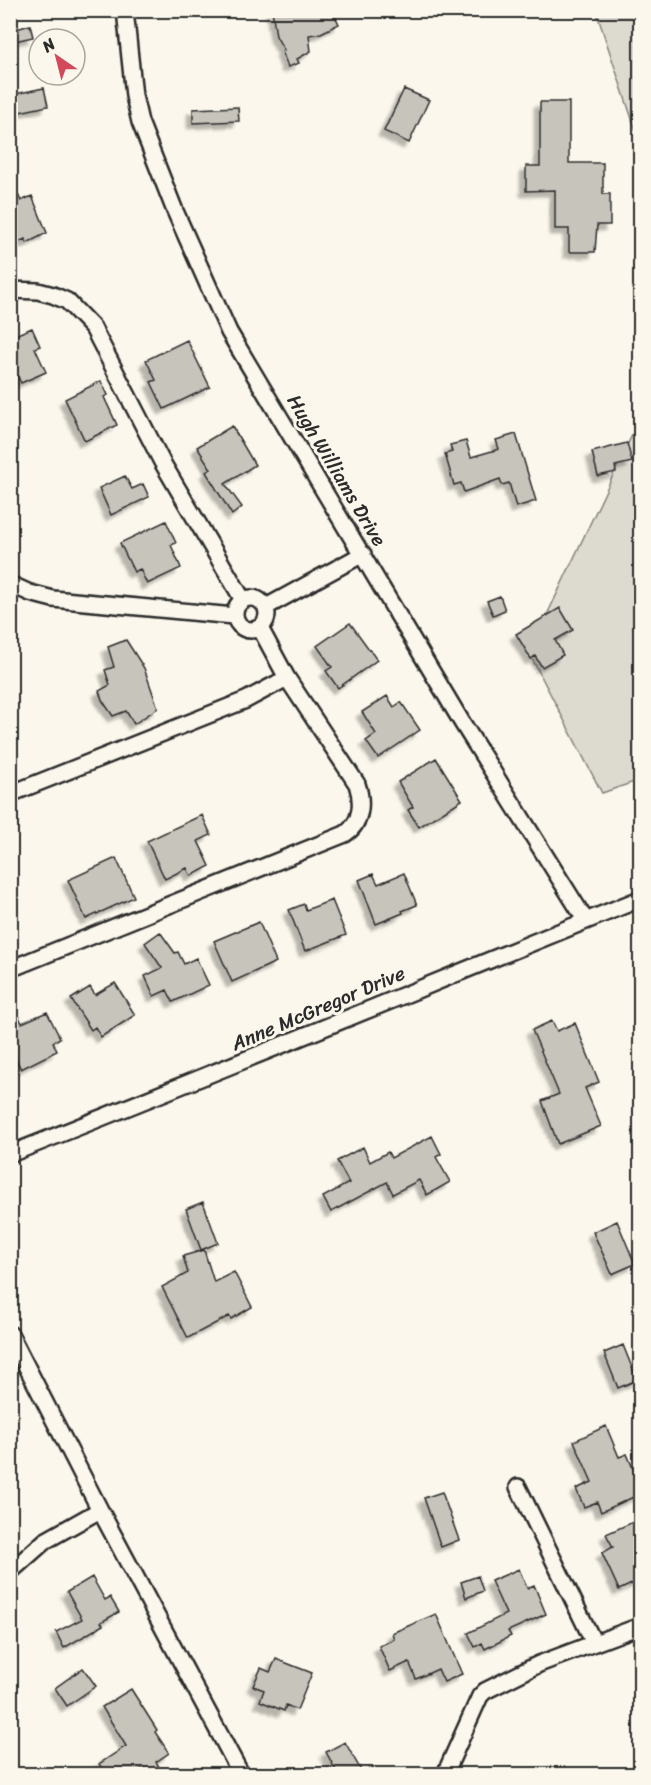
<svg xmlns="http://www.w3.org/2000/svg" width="651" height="1785" viewBox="0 0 651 1785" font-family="Sriracha,sans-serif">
<defs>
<filter id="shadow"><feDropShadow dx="-5.5" dy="5.5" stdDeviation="1.5" flood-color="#0004"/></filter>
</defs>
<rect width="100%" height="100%" fill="#fbf7ec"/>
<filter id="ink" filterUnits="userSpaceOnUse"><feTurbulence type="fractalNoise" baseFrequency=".0167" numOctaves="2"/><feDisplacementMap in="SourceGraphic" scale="12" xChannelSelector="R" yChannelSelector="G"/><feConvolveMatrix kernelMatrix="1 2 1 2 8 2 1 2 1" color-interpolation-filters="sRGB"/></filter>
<g filter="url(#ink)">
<path fill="#dddad0" stroke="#84827e" stroke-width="1.5" d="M 596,11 L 640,11 L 640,143 Z
M 640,418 L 640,780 L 602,793 L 529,653 Z"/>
<path fill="#c7c4bc" stroke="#2b2b2b" stroke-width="1.5" filter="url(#shadow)" d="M 272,10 L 332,10 L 339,24 L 321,33 L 309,35 L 311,51 L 297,59 L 299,63 L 288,67 L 282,51 L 284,50 L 276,36 Z
M 30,25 L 33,37 L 10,42 L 10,31 Z
M 44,88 L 48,106 L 10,114 L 10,95 Z
M 404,89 L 429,100 L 409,143 L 384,131 Z
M 540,102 L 569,102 L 569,163 L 603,163 L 603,194 L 610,194 L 610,225 L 597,225 L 595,252 L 569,252 L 569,229 L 555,229 L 555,190 L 526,191 L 526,166 L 540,166 Z
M 238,107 L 239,121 L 193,123 L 193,109 Z
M 10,177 L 21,201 L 32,196 L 47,233 L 27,243 L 25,239 L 10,246 Z
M 32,328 L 40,346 L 35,348 L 46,372 L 21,383 L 16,373 L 10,376 L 10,337 Z
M 187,340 L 210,387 L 164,409 L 151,382 L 156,380 L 146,360 Z
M 101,381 L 108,395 L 104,397 L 117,425 L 85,441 L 65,399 Z
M 232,426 L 255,465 L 225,484 L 242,507 L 232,515 L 206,472 L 211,469 L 197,447 Z
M 516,434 L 536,501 L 516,507 L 509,483 L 502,485 L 500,479 L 464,492 L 461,483 L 454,485 L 445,454 L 452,452 L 450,445 L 466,441 L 471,457 L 499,449 L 496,440 Z
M 627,443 L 632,462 L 615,466 L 616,472 L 598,476 L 592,452 Z
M 125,476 L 132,489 L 143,484 L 149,497 L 111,515 L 99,488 Z
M 166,521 L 176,543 L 171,545 L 181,568 L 147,584 L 140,569 L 134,572 L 120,543 Z
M 500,596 L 505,610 L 493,615 L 487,601 Z
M 560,608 L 573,630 L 555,640 L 563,655 L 542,667 L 535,656 L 531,659 L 516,634 Z
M 350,623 L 377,660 L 338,688 L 326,671 L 332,667 L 317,646 Z
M 126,640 L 144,668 L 158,708 L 134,724 L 126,711 L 113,716 L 102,700 L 99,691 L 110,685 L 105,670 L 114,667 L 108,647 Z
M 387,696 L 394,707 L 401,702 L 420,730 L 378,758 L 366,741 L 376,734 L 362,712 Z
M 436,758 L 462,800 L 419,827 L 408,810 L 413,807 L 398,782 Z
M 202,815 L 211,835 L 198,841 L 210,866 L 191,876 L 187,868 L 165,879 L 147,841 Z
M 116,858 L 134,897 L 86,919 L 68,880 Z
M 404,873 L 417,905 L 402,911 L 403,913 L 376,924 L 359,880 L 373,874 L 378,884 Z
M 332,900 L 346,935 L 305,951 L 289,910 L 304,904 L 306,910 Z
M 259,922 L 276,962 L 232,982 L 214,941 Z
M 160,932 L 175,953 L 178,952 L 184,964 L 196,958 L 209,985 L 173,1002 L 167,990 L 154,996 L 145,976 L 162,968 L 145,943 Z
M 115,983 L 135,1015 L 101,1037 L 95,1027 L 91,1030 L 71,999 L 90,987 L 95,995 Z
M 47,1012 L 60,1038 L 53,1042 L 57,1051 L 21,1069 L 10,1047 L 10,1022 L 19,1017 L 22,1023 Z
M 552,1021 L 557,1031 L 575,1023 L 599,1082 L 585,1088 L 601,1126 L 558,1144 L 542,1101 L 559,1094 L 532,1030 Z
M 432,1136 L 441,1154 L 436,1157 L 450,1182 L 427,1195 L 419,1180 L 393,1194 L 387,1182 L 331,1212 L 323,1197 L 349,1183 L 337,1161 L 363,1147 L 370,1162 L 388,1152 L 391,1158 Z
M 203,1202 L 218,1243 L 201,1250 L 186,1209 Z
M 617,1221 L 635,1264 L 612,1274 L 593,1232 Z
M 204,1250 L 214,1282 L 234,1272 L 252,1307 L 231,1319 L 229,1316 L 188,1338 L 162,1287 L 188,1273 L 183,1256 Z
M 623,1345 L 637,1380 L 618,1388 L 604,1353 Z
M 606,1426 L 619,1457 L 627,1454 L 640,1485 L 640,1494 L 601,1512 L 597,1502 L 584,1507 L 576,1489 L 592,1482 L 574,1441 Z
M 442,1492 L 459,1540 L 441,1547 L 424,1498 Z
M 640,1519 L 640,1580 L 619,1590 L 602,1553 L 613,1547 L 606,1534 Z
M 519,1569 L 527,1588 L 534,1585 L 546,1614 L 508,1631 L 511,1636 L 485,1649 L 482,1643 L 475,1647 L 468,1633 L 506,1614 L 491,1581 Z
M 478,1576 L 483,1591 L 466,1598 L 461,1582 Z
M 92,1577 L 105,1600 L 110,1597 L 119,1612 L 101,1622 L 103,1625 L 64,1648 L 56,1632 L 82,1619 L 67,1592 Z
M 436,1614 L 462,1674 L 444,1682 L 438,1669 L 416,1679 L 409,1662 L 390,1671 L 379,1646 L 394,1639 L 392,1633 Z
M 276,1659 L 312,1673 L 297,1710 L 286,1705 L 284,1711 L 260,1701 L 264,1690 L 253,1686 L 261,1668 L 270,1672 Z
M 83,1668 L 96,1686 L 67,1706 L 55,1688 Z
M 131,1689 L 157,1730 L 155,1732 L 169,1753 L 156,1762 L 161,1770 L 154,1774 L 146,1774 L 142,1769 L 134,1774 L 106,1774 L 99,1764 L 126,1746 L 102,1707 Z
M 345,1742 L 363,1774 L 338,1774 L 326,1752 Z"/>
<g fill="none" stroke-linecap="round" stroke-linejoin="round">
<defs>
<path id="minor" d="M 125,10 L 134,96 L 140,122 L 175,211 L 229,332 L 463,724 L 586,921
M 10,290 L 38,291 L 53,295 L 67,301 L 93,328 L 162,462 L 243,600
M 10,584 L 30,593 L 53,599 L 234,616
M235 614a16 16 0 1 1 32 0a16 16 0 1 1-32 0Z
M 266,607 L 363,554
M 10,794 L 246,700 L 287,678
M 10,969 L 345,834 C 362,823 363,802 357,784 L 287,678 L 260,628
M 10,1154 C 221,1071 430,984 640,899
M 10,1334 L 100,1510 L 241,1774
M 518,1487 L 594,1643
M 10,1572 L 45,1541 L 100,1510
M 445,1774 L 480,1696 L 485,1691 L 539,1664 L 640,1626"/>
</defs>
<use href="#minor" stroke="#2b2b2b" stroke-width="20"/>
<use href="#minor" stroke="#fbf7ec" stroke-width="15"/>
</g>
</g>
<g text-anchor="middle" stroke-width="6" stroke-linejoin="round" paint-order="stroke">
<g font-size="20" fill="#2b2b2b" stroke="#fbf7ec">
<text transform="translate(337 470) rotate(59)" y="7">Hugh Williams Drive</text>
<text transform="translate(318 1008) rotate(-23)" y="7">Anne McGregor Drive</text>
</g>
</g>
<rect width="651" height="1785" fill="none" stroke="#fbf7ec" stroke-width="36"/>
<rect x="18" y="18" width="615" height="1749" fill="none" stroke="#2b2b2b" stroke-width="2" filter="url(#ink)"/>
<g transform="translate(57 57) rotate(325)"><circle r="28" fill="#fbf7ec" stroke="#a8a59f" stroke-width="1.5"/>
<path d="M0-4.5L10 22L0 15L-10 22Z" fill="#d1495b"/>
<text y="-9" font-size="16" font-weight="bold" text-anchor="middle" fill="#2b2b2b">N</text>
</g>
</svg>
